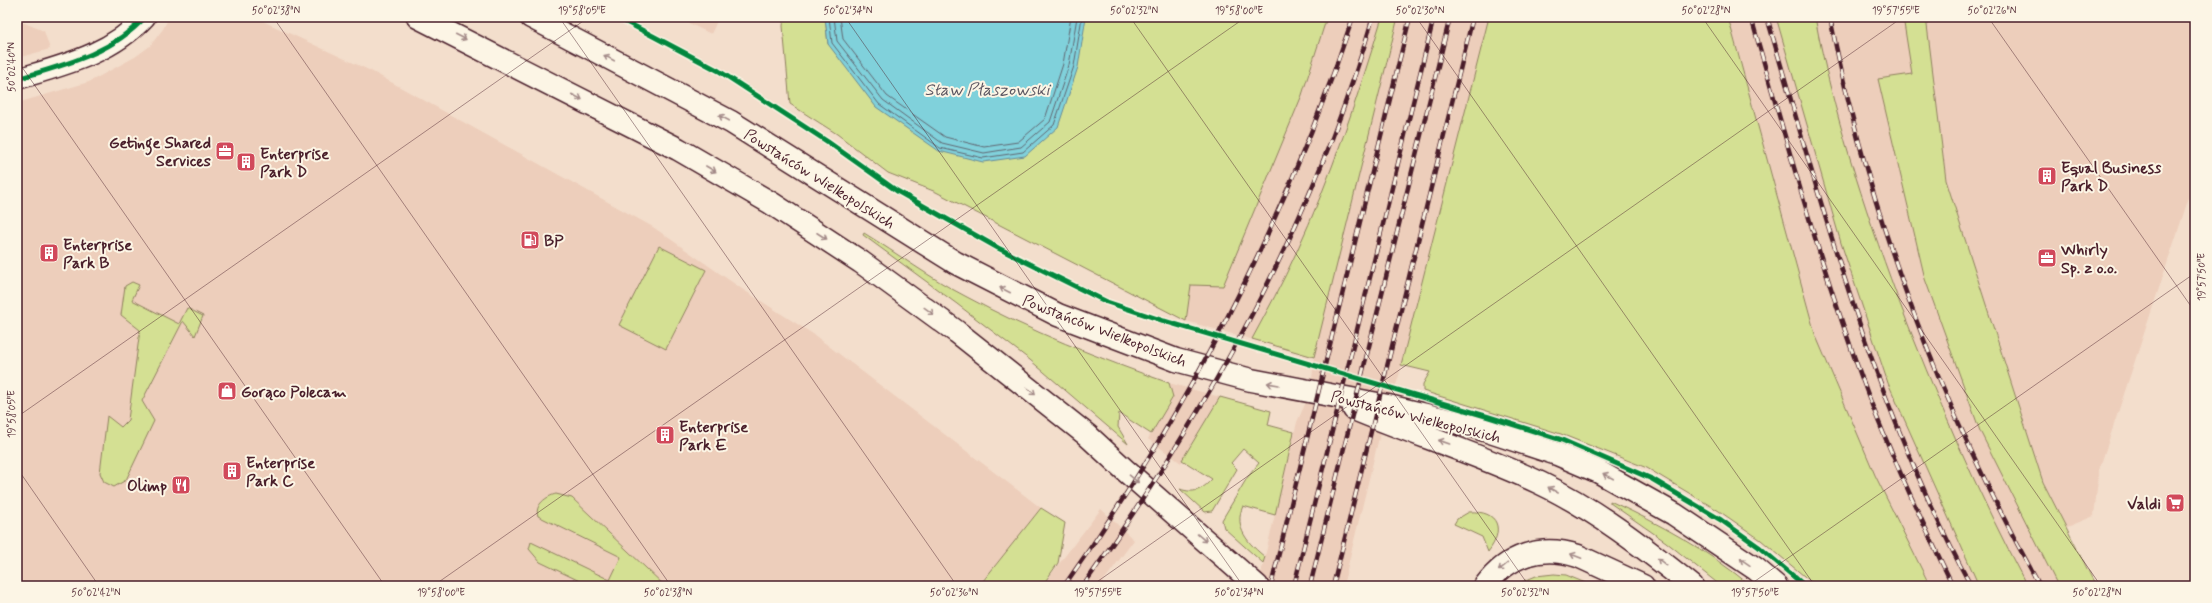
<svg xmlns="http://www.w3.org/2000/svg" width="2212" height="603" viewBox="0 0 2212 603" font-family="Mynerve,sans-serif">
<rect width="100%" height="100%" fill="#f3decc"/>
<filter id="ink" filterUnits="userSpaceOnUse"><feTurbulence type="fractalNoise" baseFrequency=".025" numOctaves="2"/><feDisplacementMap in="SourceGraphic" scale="8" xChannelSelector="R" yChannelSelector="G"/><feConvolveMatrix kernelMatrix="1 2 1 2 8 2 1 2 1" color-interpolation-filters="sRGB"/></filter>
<g filter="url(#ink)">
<path fill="#edcebb" d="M 169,17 L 254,17 L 371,71 L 653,227 L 742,289 L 813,334 L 1041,508 L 979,586 L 17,586 L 17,103 L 89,82 L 135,57 L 150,46 L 163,29 Z
M 676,17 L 719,17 L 711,34 Z
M 1327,17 L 1500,17 L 1398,379 L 1383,421 L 1343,586 L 1258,586 L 1297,422 L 1311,391 L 1314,357 L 1186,321 L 1190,285 L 1302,95 Z
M 1728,17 L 2195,17 L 2195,179 L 2099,470 L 2094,516 L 2065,528 L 2043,482 L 1946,180 L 1930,52 L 1937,175 L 2077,586 L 1930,586 L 1875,475 L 1815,334 Z
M 17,20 L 44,31 L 50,49 L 17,58 Z
M 1169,383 L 1220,397 L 1181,463 L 1148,439 L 1173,397 Z
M 1101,509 L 1134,540 L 1100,586 L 1042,586 Z"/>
<path fill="#d4e093" stroke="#8f805f" d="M 784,17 L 825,17 L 828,44 L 1048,17 L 1327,17 L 1302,95 L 1223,286 L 1191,285 L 1186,321 L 936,192 L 888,173 L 837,134 L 790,104 L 783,26 Z
M 1382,17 L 1398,17 L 1314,357 L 1252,339 C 1267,311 1283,282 1296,253 C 1331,177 1358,97 1382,17 Z
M 1489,17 L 1728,17 L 1815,334 L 1875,475 L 1930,586 L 1816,586 L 1761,540 L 1719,511 L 1647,468 L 1561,434 L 1423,391 L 1423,384 L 1430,372 L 1401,365 Z
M 1776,17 L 1815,17 C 1833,113 1863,204 1897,296 C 1935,395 1977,492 2027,586 L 1979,586 L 1888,383 L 1841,243 Z
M 1903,17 L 1926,17 L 1946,180 L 2043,482 L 2096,586 L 2058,586 L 1980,431 L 1925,279 L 1878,79 L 1912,74 Z
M 864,233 C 898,254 930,278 965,296 C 1031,332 1099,358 1169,383 L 1173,397 L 1151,434 L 1119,413 L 1118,427 L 1128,444 L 1030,360 L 957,304 L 863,235 Z
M 659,246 L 706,270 L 666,349 L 619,325 Z
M 132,282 L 139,285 L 132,300 L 179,324 L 187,308 L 203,316 L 195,336 L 183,321 L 142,401 L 154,421 L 126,480 L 114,487 L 104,482 L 100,473 L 107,416 L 121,427 L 128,420 L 140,330 L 121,315 L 125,286 Z
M 1220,397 L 1271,411 L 1268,425 L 1294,432 L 1275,515 L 1243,506 C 1233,528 1249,544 1265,557 L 1263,563 L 1224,528 L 1222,520 L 1247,478 L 1259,463 L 1243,449 L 1231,463 L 1237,469 L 1212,511 L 1205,512 L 1180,489 C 1194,494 1202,490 1212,479 L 1182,460 Z
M 556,494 L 572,498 L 665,586 L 590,586 L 540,562 L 529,549 L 531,542 L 610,580 L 621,557 L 538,516 C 534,505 547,496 556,494 Z
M 1610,501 C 1660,524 1709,551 1751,586 L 1721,586 L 1666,542 L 1610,503 Z
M 1041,508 L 1065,523 L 1058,563 L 1042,586 L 979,586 Z
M 1469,512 C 1499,510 1505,530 1488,552 L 1482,537 L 1454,524 L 1457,519 Z
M 1554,574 L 1566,575 L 1593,586 L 1512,586 L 1536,576 Z"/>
<path fill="#80d1db" stroke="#6a8a95" d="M 825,17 L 1086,17 L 1078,67 L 1058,127 L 1025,156 L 983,162 L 939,151 L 876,107 L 828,44 Z"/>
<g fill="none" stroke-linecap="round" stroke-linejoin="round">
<path stroke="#606671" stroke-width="1" d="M 829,17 L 832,43 L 879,104 L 940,148 L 983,158 L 1023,152 L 1054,125 L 1074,66 L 1082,17
M 834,17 L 837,41 L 883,100 L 942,143 L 984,153 L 1021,147 L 1050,122 L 1069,65 L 1077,17
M 840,17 L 843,39 L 887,96 L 945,137 L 984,147 L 1018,142 L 1045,119 L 1063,64 L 1071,17"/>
<defs>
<path id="street" d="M 17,79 C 64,65 111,54 145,17"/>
<path id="secondary" d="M 418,17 L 678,149 L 771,203 L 861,262 L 957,332 L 1087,435 L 1126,471 L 1257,586
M 531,17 L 731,122 L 956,263 L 1058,315 L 1176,360 L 1251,380 L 1388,406 L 1472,426 L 1557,454 L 1599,472 L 1674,514 L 1756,569 L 1776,586
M 1354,409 C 1416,435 1479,454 1540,483 C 1595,509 1645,548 1692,586
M 1485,586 C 1508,555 1541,544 1578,556 L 1643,586"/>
</defs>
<use href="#street" stroke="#4a1f2b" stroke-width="23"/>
<use href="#secondary" stroke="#4a1f2b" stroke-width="25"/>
<use href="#street" stroke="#fcf5e5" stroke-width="20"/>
<use href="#secondary" stroke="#fcf5e5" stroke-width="22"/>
<defs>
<path id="rail" d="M 1751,17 C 1787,143 1821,269 1867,392 C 1892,458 1922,522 1953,586
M 1767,17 C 1823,210 1875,408 1971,586
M 1830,17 C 1869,217 1941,408 2040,586
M 1064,586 C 1189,410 1285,222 1353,17
M 1083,586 C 1208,411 1313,224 1373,17
M 1271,586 L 1410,17
M 1294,586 L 1434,17
M 1310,586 L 1450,17
M 1333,586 L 1473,17"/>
</defs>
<use href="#rail" stroke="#4a1f2b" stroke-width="4.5"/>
<use href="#rail" stroke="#fcf5e5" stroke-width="3" stroke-dasharray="9" stroke-linecap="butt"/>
<defs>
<path id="cycleway" d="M 617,17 L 719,71 L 828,142 L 897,191 L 998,248 L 1107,302 L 1164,321 L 1489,417 L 1562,440 L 1652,479 L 1721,520 L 1759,547 L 1805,586
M 17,79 C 64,65 111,54 145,17"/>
</defs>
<use href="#cycleway" stroke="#fcf5e5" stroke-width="8"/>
<use href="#cycleway" stroke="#00873e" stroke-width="5"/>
</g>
<defs><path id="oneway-shaft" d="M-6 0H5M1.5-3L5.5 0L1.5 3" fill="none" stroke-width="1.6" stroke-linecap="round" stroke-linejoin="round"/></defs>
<g stroke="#a38a88">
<use href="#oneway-shaft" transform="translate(461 37) rotate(27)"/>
<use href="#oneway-shaft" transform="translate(609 58) rotate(-152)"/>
<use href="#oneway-shaft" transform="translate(577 97) rotate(27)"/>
<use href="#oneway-shaft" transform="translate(724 118) rotate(-152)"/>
<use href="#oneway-shaft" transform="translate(711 169) rotate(30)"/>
<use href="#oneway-shaft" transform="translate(822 236) rotate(33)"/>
<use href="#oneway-shaft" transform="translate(1005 290) rotate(-153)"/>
<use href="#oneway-shaft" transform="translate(929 311) rotate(36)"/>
<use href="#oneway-shaft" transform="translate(1273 384) rotate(-170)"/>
<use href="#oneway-shaft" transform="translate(1031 391) rotate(39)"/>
<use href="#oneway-shaft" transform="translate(1444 442) rotate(-161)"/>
<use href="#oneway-shaft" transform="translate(1608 476) rotate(-152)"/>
<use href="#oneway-shaft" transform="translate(1134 479) rotate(40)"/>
<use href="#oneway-shaft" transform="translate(1553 490) rotate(-150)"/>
<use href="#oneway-shaft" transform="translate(1202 538) rotate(41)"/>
<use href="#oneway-shaft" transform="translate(1576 556) rotate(-159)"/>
<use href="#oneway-shaft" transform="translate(1662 562) rotate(-142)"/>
<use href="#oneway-shaft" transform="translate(1745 562) rotate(-145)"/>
<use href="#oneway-shaft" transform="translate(1503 567) rotate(141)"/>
</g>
</g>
<path fill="none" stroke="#4a1f2b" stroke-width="1" stroke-opacity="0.45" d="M 273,17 L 671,586M 559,17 L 957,586M 845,17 L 1243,586M 1130,17 L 1529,586M 1416,17 L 1815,586M 1702,17 L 2101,586M 1988,17 L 2195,312M 17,60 L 385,586M 17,417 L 589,17M 17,468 L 99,586M 433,586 L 1246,17M 1091,586 L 1903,17M 1748,586 L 2195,273"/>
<defs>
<symbol id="office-square" viewBox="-11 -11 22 22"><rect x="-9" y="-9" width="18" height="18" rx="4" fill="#d1495b" stroke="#fcf5e5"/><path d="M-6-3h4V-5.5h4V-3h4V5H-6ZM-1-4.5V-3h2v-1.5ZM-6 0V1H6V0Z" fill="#fff"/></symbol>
<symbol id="building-square" viewBox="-11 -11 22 22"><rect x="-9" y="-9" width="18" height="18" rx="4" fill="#d1495b" stroke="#fcf5e5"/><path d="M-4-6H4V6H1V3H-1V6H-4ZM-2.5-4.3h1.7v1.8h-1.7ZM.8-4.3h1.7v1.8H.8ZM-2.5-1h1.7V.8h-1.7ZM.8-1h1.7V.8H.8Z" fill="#fff"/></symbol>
<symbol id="fuel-square" viewBox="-11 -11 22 22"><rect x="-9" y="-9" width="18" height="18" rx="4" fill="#d1495b" stroke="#fcf5e5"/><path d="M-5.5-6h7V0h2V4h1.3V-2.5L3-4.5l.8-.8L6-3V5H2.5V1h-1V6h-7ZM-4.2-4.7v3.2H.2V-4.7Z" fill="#fff"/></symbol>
<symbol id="shop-square" viewBox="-11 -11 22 22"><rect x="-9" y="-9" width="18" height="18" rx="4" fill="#d1495b" stroke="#fcf5e5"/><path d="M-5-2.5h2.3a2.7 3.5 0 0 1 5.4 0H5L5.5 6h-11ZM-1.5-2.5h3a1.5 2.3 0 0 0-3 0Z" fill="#fff"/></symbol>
<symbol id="restaurant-square" viewBox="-11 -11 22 22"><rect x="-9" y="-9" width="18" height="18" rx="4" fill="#d1495b" stroke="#fcf5e5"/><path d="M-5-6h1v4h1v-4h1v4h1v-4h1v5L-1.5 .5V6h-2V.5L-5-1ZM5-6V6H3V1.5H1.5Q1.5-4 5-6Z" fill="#fff"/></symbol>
<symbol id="supermarket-square" viewBox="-11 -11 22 22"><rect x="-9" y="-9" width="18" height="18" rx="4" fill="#d1495b" stroke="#fcf5e5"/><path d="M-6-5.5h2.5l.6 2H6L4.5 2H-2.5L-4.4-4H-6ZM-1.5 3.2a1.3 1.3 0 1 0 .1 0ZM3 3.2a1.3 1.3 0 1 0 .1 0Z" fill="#fff"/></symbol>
</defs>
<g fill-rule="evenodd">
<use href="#office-square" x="214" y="140" width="22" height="22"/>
<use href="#building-square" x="235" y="151" width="22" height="22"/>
<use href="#building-square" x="2036" y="165" width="22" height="22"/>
<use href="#fuel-square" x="519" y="229" width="22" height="22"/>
<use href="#building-square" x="38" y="242" width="22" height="22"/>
<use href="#office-square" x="2036" y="247" width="22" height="22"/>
<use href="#shop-square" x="216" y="380" width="22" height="22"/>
<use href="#building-square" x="654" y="424" width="22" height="22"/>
<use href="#building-square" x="221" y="460" width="22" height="22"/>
<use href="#restaurant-square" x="170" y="474" width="22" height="22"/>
<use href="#supermarket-square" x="2164" y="492" width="22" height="22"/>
</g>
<g text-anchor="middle" stroke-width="4" stroke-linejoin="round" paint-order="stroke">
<g font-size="16" font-weight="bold" fill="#4a1f2b" stroke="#fcf5e5" text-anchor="start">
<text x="211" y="148" text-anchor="end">Getinge Shared<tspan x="211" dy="18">Services</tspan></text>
<text x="260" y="159">Enterprise<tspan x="260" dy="18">Park D</tspan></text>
<text x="2061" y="173">Equal Business<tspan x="2061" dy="18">Park D</tspan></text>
<text x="544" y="246">BP</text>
<text x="63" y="250">Enterprise<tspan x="63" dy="18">Park B</tspan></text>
<text x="2061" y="255">Whirly<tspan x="2061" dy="18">Sp. z o.o.</tspan></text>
<text x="241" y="397">Gorąco Polecam</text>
<text x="679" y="432">Enterprise<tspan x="679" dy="18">Park E</tspan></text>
<text x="246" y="468">Enterprise<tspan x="246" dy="18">Park C</tspan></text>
<text x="167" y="491" text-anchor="end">Olimp</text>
<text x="2161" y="509" text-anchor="end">Valdi</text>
</g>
<g font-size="16" fill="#4a1f2b" stroke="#fcf5e5">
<text transform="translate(820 178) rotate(32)" y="6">Powstańców Wielkopolskich</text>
<text transform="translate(1105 330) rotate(21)" y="6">Powstańców Wielkopolskich</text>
<text transform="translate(1416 416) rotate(14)" y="6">Powstańców Wielkopolskich</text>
</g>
<g font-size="17" font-style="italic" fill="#5a5460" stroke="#fcf5e5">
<text x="987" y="95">Staw Płaszowski</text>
</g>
</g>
<rect width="2212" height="603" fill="none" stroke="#fcf5e5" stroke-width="44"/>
<rect x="22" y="22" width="2168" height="559" fill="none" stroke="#4a1f2b" stroke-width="1.5"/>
<g font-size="10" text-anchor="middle" fill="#4a1f2b">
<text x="276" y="14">50°02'38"N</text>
<text x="582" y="14">19°58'05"E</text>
<text x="848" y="14">50°02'34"N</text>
<text x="1134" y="14">50°02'32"N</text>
<text x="1239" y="14">19°58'00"E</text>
<text x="1420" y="14">50°02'30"N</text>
<text x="1706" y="14">50°02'28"N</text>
<text x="1896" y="14">19°57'55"E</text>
<text x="1992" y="14">50°02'26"N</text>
<text transform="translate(11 67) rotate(-90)" y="4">50°02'40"N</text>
<text transform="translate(2201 277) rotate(-90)" y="4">19°57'50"E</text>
<text transform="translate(11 414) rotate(-90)" y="4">19°58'05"E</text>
<text x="96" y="596">50°02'42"N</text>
<text x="441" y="596">19°58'00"E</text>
<text x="668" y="596">50°02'38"N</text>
<text x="954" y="596">50°02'36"N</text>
<text x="1098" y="596">19°57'55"E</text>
<text x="1239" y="596">50°02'34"N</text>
<text x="1525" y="596">50°02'32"N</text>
<text x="1755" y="596">19°57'50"E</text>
<text x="2097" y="596">50°02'28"N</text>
</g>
</svg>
